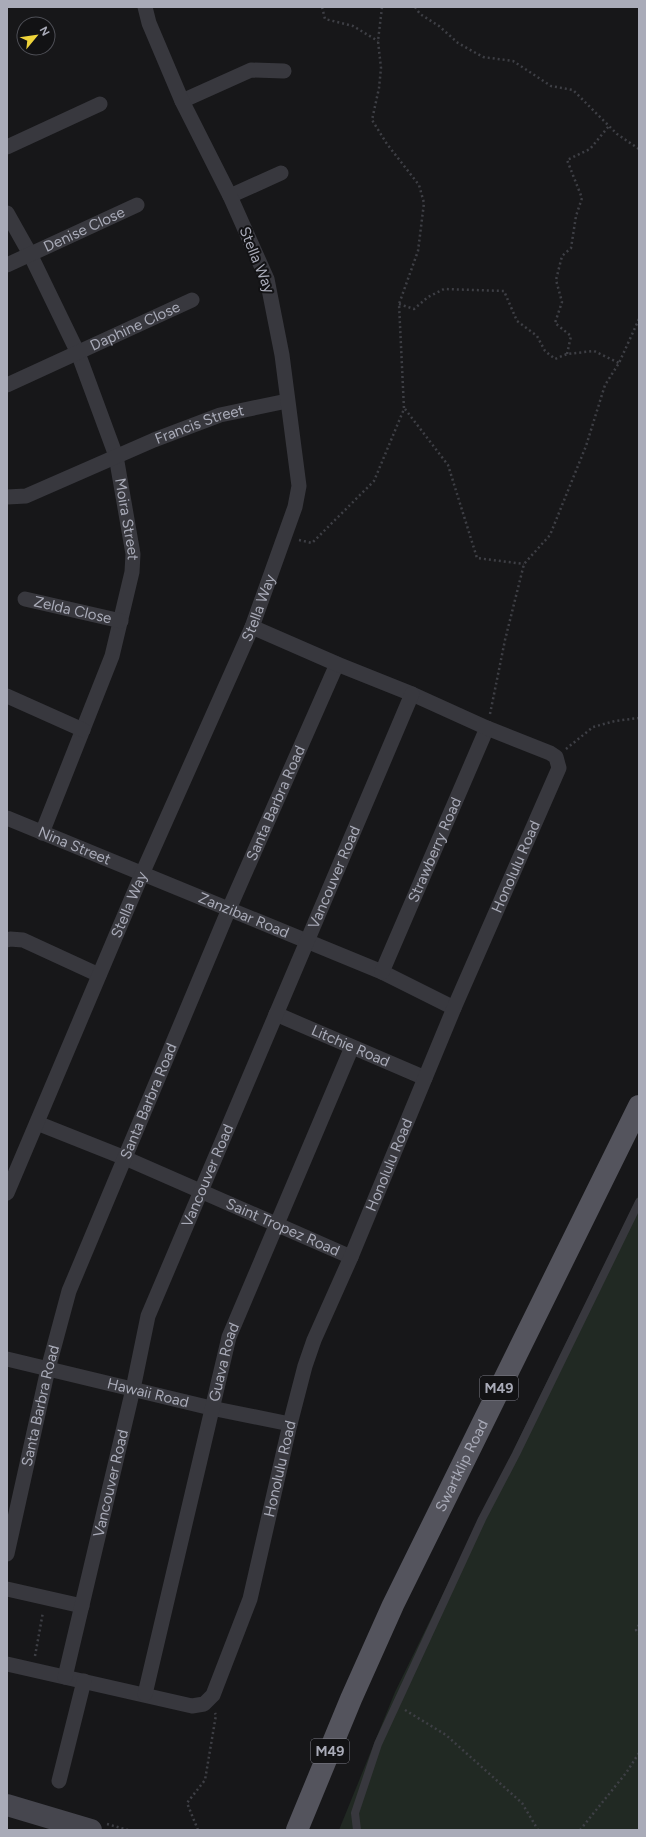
<svg xmlns="http://www.w3.org/2000/svg" width="646" height="1837" viewBox="0 0 646 1837" font-family="Figtree,sans-serif">
<rect width="100%" height="100%" fill="#171719"/>
<path fill="#212923" d="M 639,1194 L 639,1830 L 339,1830 L 395,1692 Z"/>
<g fill="none" stroke-linecap="round" stroke-linejoin="round">
<path stroke="#3e3f45" stroke-width="2.5" stroke-dasharray="2 3" stroke-linecap="butt" d="M 322,7 L 325,19 L 353,26 L 378,41
M 415,7 L 420,14 L 439,26 L 458,43 L 483,57 L 513,61 L 551,86 L 573,90 L 617,134 L 639,149
M 399,304 L 414,309 L 428,297 L 444,289 L 504,291 L 517,321 L 537,336 L 545,351 L 555,359 L 567,354 L 594,351 L 619,363
M 567,354 L 571,336 L 555,323 L 562,302 L 556,280 L 562,256 L 571,248 L 576,216 L 582,198 L 567,160 L 590,149 L 609,126
M 405,409 L 448,465 L 477,558 L 524,564
M 299,540 L 312,543 L 374,481 L 404,409 L 399,304 L 418,251 L 424,203 L 419,185 L 387,144 L 372,120 L 379,88 L 381,68 L 378,41 L 382,7
M 490,714 L 505,640 L 524,564 L 550,535 L 586,446 L 605,385 L 619,363 L 639,319
M 566,749 L 593,727 L 615,721 L 639,718
M 639,1625 L 636,1630 L 639,1634
M 35,1656 L 43,1612
M 405,1710 L 446,1735 L 522,1803 L 538,1830
M 107,1824 L 128,1830
M 198,1830 L 187,1803 L 205,1780 L 216,1715 L 215,1713
M 580,1830 L 626,1773 L 639,1753"/>
<path stroke="#38383e" stroke-width="8" d="M 357,1830 L 355,1813 L 378,1744 L 482,1519 L 516,1454 L 639,1202"/>
<g stroke="#38383e" stroke-width="15">
<path d="M 182,101 L 251,70 L 284,71"/>
<path d="M 7,147 L 100,104"/>
<path d="M 230,196 L 281,173"/>
<path id="s1" d="M 7,213 L 30,254 L 78,353 L 116,456 L 133,554 L 132,572 L 112,656 L 42,833"/>
<path id="s2" d="M 7,265 L 137,205"/>
<path id="s3" d="M 7,385 L 192,300"/>
<path id="s4" d="M 7,497 L 26,496 L 154,440 L 220,415 L 287,401"/>
<path id="s5" d="M 25,599 L 121,621"/>
<path d="M 7,696 L 83,730"/>
<path id="s6" d="M 7,818 L 382,972 L 454,1008"/>
<path d="M 7,940 L 10,939 L 23,940 L 99,975"/>
<path id="s7" d="M 382,972 L 487,728"/>
<path id="s8" d="M 276,1014 L 425,1078"/>
<path id="s9" d="M 37,1123 L 125,1158 L 351,1257"/>
<path id="s10" d="M 7,1193 L 142,874 L 252,627 L 295,507 L 299,486 L 282,355 L 267,279 L 230,196 L 182,101 L 149,23 L 145,7"/>
<path id="s11" d="M 7,1359 L 211,1408 L 290,1424"/>
<path id="s12" d="M 7,1554 L 48,1369 L 69,1291 L 229,909 L 337,664"/>
<path d="M 7,1589 L 82,1606"/>
<path id="s13" d="M 7,1664 L 192,1706 L 204,1704 L 213,1695 L 250,1599 L 290,1424 L 305,1366 L 314,1340 L 351,1257 L 454,1008 L 559,768 L 556,757 L 550,753 L 487,728 L 412,694 L 337,664 L 252,627"/>
<path id="s14" d="M 65,1677 L 133,1389 L 148,1316 L 412,694"/>
<path id="s15" d="M 145,1694 L 229,1337 L 352,1047"/>
<path d="M 59,1781 L 84,1681"/>
</g>
<path stroke="#46464e" stroke-width="22" d="M 7,1805 L 91,1830"/>
<path stroke="#54545d" stroke-width="22" id="s16" d="M 297,1830 L 351,1699 L 393,1605 L 639,1106"/>
</g>
<g text-anchor="middle" stroke-width="4" stroke-linejoin="round" paint-order="stroke">
<g fill="#121214" stroke="#7c7d87" stroke-width="1">
<rect x="480" y="1376" width="38" height="24" rx="3"/>
<rect x="311" y="1739" width="38" height="24" rx="3"/>
</g>
<g font-size="14" font-weight="bold" fill="#a9abb8">
<text x="499" y="1393">M49</text>
<text x="330" y="1756">M49</text>
</g>
<g font-size="15" fill="#a9abb8" stroke="#121214">
<text dy="5" stroke="none"><textPath href="#s2" startOffset="85">Denise Close</textPath></text>
<text transform="translate(257 260) rotate(68)" y="5">Stella Way</text>
<text dy="5" stroke="none"><textPath href="#s3" startOffset="141">Daphine Close</textPath></text>
<text dy="5" stroke="none"><textPath href="#s4" startOffset="207">Francis Street</textPath></text>
<text dy="5" stroke="none"><textPath href="#s1" startOffset="331">Moira Street</textPath></text>
<text dy="5" stroke="none"><textPath href="#s10" startOffset="637">Stella Way</textPath></text>
<text dy="5" stroke="none"><textPath href="#s5" startOffset="49">Zelda Close</textPath></text>
<text dy="5" stroke="none"><textPath href="#s12" startOffset="800">Santa Barbra Road</textPath></text>
<text dy="5" stroke="none"><textPath href="#s6" startOffset="73">Nina Street</textPath></text>
<text dy="5" stroke="none"><textPath href="#s7" startOffset="133">Strawberry Road</textPath></text>
<text dy="5" stroke="none"><textPath href="#s13" startOffset="1099">Honolulu Road</textPath></text>
<text dy="5" stroke="none"><textPath href="#s14" startOffset="847">Vancouver Road</textPath></text>
<text dy="5" stroke="none"><textPath href="#s10" startOffset="313">Stella Way</textPath></text>
<text dy="5" stroke="none"><textPath href="#s6" startOffset="256">Zanzibar Road</textPath></text>
<text dy="5" stroke="none"><textPath href="#s8" startOffset="81">Litchie Road</textPath></text>
<text dy="5" stroke="none"><textPath href="#s12" startOffset="476">Santa Barbra Road</textPath></text>
<text dy="5" stroke="none"><textPath href="#s13" startOffset="775">Honolulu Road</textPath></text>
<text dy="5" stroke="none"><textPath href="#s14" startOffset="523">Vancouver Road</textPath></text>
<text dy="5" stroke="none"><textPath href="#s9" startOffset="267">Saint Tropez Road</textPath></text>
<text dy="5" stroke="none"><textPath href="#s15" startOffset="341">Guava Road</textPath></text>
<text dy="5" stroke="none"><textPath href="#s11" startOffset="145">Hawaii Road</textPath></text>
<text dy="5" stroke="none"><textPath href="#s12" startOffset="152">Santa Barbra Road</textPath></text>
<text dy="5" stroke="none"><textPath href="#s16" startOffset="400">Swartklip Road</textPath></text>
<text dy="5" stroke="none"><textPath href="#s13" startOffset="451">Honolulu Road</textPath></text>
<text dy="5" stroke="none"><textPath href="#s14" startOffset="199">Vancouver Road</textPath></text>
</g>
</g>
<rect width="646" height="1837" fill="none" stroke="#a9abb8" stroke-width="16"/>
<g transform="translate(36 36) rotate(61)"><circle r="19" fill="#121214" stroke="#4e4f56"/>
<path d="M0-3L7 15L0 10L-7 15Z" fill="#eed33a"/>
<text y="-6" font-size="11" font-weight="bold" text-anchor="middle" fill="#a9abb8">N</text>
</g>
</svg>
